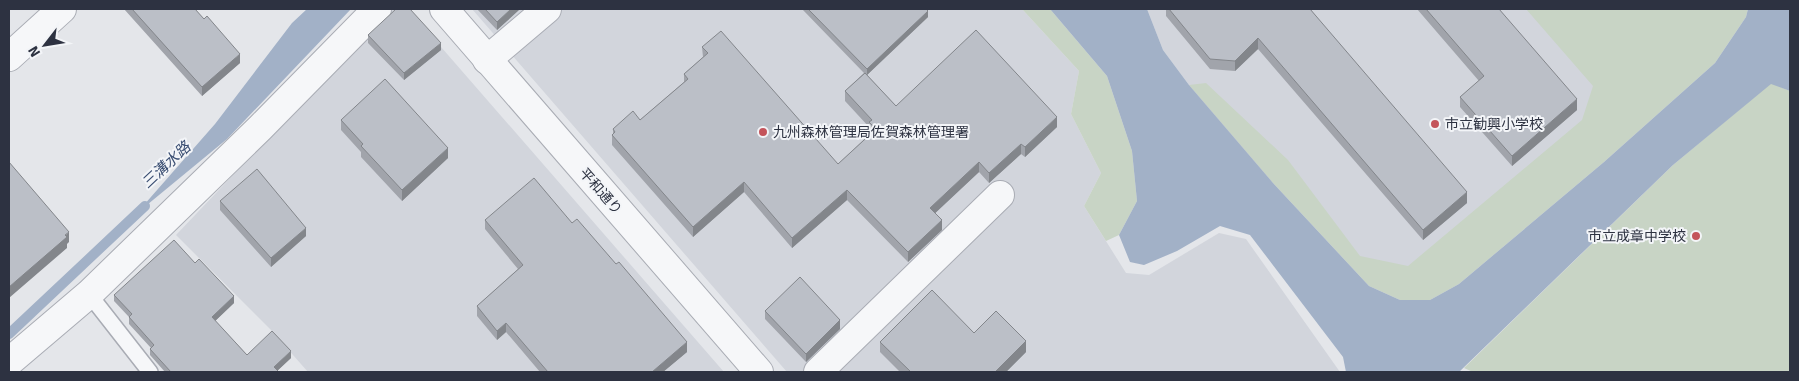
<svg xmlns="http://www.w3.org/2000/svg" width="1799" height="381" viewBox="0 0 1799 381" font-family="Signika,'Noto Sans JP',sans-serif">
<rect width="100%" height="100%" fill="#e4e6ea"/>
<path fill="#d2d5dc" d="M 391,9 L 408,9 L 724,372 L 308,372 L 271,330 L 176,235 Z
M 472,9 L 1022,9 L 1079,71 L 1071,114 L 1101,173 L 1084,206 L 1126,273 L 1149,275 L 1219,233 L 1246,239 L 1340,372 L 787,372 Z
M 1147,9 L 1748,9 L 1400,300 L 1273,183 L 1189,85 L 1163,50 Z"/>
<path fill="#c8d4c5" d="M 1022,9 L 1050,9 L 1107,76 L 1132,151 L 1137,201 L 1119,235 L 1106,241 L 1084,206 L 1101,173 L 1071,114 L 1079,71 Z
M 1526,9 L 1748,9 L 1746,17 L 1715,63 L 1604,162 L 1459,284 L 1430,300 L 1400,300 L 1369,286 L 1273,183 L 1189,85 L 1206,83 L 1288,160 L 1360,256 L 1408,266 L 1582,120 L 1593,86 Z
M 1771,83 L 1790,91 L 1790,372 L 1473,372 L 1464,368 L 1673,165 Z"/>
<path fill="#a2b1c7" d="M 307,9 L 351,9 L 227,139 L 136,214 L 215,124 L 292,23 Z
M 1050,9 L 1147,9 L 1163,50 L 1189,85 L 1273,183 L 1369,286 L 1400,300 L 1430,300 L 1459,284 L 1604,162 L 1715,63 L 1746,17 L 1748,9 L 1790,9 L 1790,91 L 1771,84 L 1673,165 L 1459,372 L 1346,372 L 1343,357 L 1250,235 L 1220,226 L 1177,251 L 1144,265 L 1130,262 L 1119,235 L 1137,201 L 1132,151 L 1107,76 Z"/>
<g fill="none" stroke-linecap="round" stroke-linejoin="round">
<path stroke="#a2b1c7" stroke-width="10" d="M 9,334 L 145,206"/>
<defs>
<path id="service" d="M 89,294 L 150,372"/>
<path id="minor" d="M 9,57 L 62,9
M 487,60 L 547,9
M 9,362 L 89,294 L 260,128 L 377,9
M 818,372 L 1000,195"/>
<path id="tertiary" d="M 444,9 L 759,372"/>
</defs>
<use href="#service" stroke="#a9acb4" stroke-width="18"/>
<use href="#minor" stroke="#a9acb4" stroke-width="30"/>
<use href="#tertiary" stroke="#a9acb4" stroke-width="30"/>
<use href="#service" stroke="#f6f7f9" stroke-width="15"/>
<use href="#minor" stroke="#f6f7f9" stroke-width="28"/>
<use href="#tertiary" stroke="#f6f7f9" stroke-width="28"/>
</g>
<path fill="#a1a4ab" d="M 124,9 L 195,9 L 240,63 L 202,96 Z
M 477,9 L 520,9 L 497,30 Z
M 802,9 L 926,9 L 928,17 L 867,75 L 896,106 L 1057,127 L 1025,157 L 1021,154 L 989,183 L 979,172 L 935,213 L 942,230 L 908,262 L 847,200 L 792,248 L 744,192 L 693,237 L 612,145 L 612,135 L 613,134 L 613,129 L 640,120 L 684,82 L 684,74 L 703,57 L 702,47 L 838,164 L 871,133 L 869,132 L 869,127 L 845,101 L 845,91 L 864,73 Z
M 1166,9 L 1310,9 L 1467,203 L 1423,240 L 1258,49 L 1235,71 L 1210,69 L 1166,16 Z
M 1417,9 L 1499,9 L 1577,110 L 1512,166 L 1460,107 L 1460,97 L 1479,81 Z
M 368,35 L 441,50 L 404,80 L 368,43 Z
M 341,120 L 448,158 L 402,201 L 361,157 L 361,152 L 341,130 Z
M 220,201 L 306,236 L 271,267 L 220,210 Z
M 485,220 L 572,223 L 687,352 L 663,372 L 540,372 L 506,332 L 497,340 L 477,316 L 477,306 L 518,269 L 485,229 Z
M 195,263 L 234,303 L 215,321 L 247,355 L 291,358 L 277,371 L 279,372 L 165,372 L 150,355 L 150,349 L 151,348 L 129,324 L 129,317 L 114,301 L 114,295 Z
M 765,311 L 840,329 L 806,362 L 765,319 Z
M 974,333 L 1026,352 L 1006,372 L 900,372 L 880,352 L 880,342 Z"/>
<path fill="#83868b" d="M 511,9 L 520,9 L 497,30 L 497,22 Z
M 928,11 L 928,17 L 867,75 L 867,69 Z
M 1258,38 L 1258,49 L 1235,71 L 1235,61 Z
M 441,43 L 441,50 L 404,80 L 404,73 Z
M 240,54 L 240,63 L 202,96 L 202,87 Z
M 1577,99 L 1577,110 L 1512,166 L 1512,156 Z
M 1057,117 L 1057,127 L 1025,157 L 1025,147 Z
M 1021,144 L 1021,154 L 989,183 L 989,173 Z
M 448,148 L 448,158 L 402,201 L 402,190 Z
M 979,162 L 979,172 L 930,218 L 930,208 Z
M 744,182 L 744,192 L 693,237 L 693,227 Z
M 847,190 L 847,200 L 792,248 L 792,238 Z
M 1467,192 L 1467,203 L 1423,240 L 1423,230 Z
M 942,220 L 942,230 L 908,262 L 908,252 Z
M 306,228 L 306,236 L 271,267 L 271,258 Z
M 69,232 L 69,242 L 67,244 L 67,248 L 9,298 L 9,287 Z
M 234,296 L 234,303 L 212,324 L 212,317 Z
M 840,320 L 840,329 L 806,362 L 806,354 Z
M 506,323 L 506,332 L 497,340 L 497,331 Z
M 1026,341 L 1026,352 L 1006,372 L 995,372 Z
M 687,342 L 687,352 L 663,372 L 652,372 Z
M 291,351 L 291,358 L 276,372 L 274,367 Z"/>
<path fill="#bbbfc7" stroke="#83868b" d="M 132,9 L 195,9 L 204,19 L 207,16 L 240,54 L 202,87 Z
M 396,9 L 410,9 L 441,43 L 404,73 L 368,35 Z
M 485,9 L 511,9 L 497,22 Z
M 808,9 L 926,9 L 928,11 L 867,69 Z
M 1169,9 L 1310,9 L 1467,192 L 1423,230 L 1258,38 L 1235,61 L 1210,59 Z
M 1426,9 L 1499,9 L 1577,99 L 1512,156 L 1460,97 L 1484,76 Z
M 976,30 L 1057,117 L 1025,147 L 1021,144 L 989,173 L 979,162 L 930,208 L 942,220 L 908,252 L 847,190 L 792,238 L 744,182 L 693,227 L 612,135 L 615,132 L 613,129 L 633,111 L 640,120 L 688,79 L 684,74 L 708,53 L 702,47 L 721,31 L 838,164 L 876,129 L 869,122 L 872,120 L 845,91 L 865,73 L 896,106 Z
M 385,79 L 448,148 L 402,190 L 361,146 L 363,144 L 341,120 Z
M 9,162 L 69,232 L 65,235 L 67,237 L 9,287 Z
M 257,169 L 306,228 L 271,258 L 220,201 Z
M 534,178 L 572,223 L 577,219 L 616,264 L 619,262 L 687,342 L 652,372 L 548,372 L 506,323 L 497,331 L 477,306 L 523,265 L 485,220 Z
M 174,240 L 195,263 L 199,259 L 234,296 L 212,317 L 247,355 L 272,331 L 291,351 L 274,367 L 279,372 L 171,372 L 150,349 L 154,345 L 129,317 L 132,314 L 114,295 Z
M 800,277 L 840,320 L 806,354 L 765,311 Z
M 932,290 L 974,333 L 996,311 L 1026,341 L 995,372 L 911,372 L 880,342 Z"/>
<g fill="#c4545b" stroke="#f3f5f8" stroke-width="2">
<circle cx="1435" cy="124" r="5"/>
<circle cx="763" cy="132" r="5"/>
<circle cx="1696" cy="236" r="5"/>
</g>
<g text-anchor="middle" stroke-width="4" stroke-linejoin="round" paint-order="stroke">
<g font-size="14" fill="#2d3241" stroke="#f3f5f8" text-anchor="start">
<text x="1445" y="129">市立勧興小学校</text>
<text x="773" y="137">九州森林管理局佐賀森林管理署</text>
<text x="1686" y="241" text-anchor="end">市立成章中学校</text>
</g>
<g font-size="14" fill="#2d3241" stroke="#f3f5f8">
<text transform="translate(601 191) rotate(49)" y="5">平和通り</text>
</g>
<g font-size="15" font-style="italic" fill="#3a4e72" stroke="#f3f5f8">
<text transform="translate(166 165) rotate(-43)" y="5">三溝水路</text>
</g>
</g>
<rect width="1799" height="381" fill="none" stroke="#2d3241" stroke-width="20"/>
<g transform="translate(45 45) rotate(239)" stroke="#f3f5f8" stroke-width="4" paint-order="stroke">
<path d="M0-4L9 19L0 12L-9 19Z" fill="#2d3241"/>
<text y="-8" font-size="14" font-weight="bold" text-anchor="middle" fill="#2d3241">N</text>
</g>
</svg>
